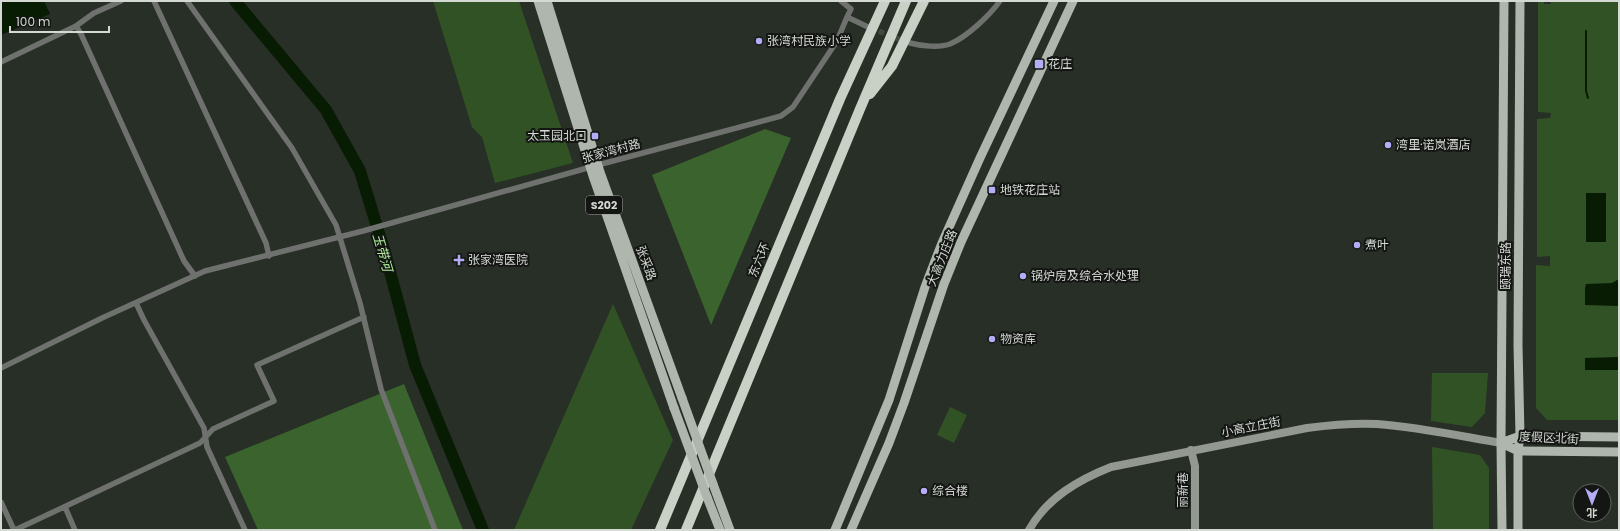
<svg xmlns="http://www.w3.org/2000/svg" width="1620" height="531" viewBox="0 0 1620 531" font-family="Poppins,'Noto Sans SC',sans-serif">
<rect width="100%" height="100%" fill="#282f26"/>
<path fill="#305225" d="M 433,1 L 519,1 L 573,163 L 495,183 L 482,137 L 472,127 Z
M 1538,1 L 1544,1 L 1544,4 L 1551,4 L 1551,1 L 1619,1 L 1619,420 L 1547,420 L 1536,408 L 1536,265 L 1550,266 L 1550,256 L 1537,257 L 1537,119 L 1550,118 L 1551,113 L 1538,112 Z
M 613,304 L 673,440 L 631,530 L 514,530 Z
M 1432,373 L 1488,373 L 1485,413 L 1472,427 L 1431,421 Z
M 950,407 L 967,415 L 954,443 L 937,435 Z
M 1432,447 L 1480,455 L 1489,468 L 1489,530 L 1433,530 Z"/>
<path fill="#3a632d" d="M 765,129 L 791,138 L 711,325 L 652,175 Z
M 404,384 L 463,530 L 258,530 L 225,457 Z"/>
<path fill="#071c02" d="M 1,1 L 44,1 L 50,14 L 1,35 Z
M 1586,193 L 1606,193 L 1606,242 L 1586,242 Z
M 1619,279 L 1619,306 L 1585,305 L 1585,288 L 1586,284 L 1612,283 Z
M 1619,357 L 1619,370 L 1585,370 L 1585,358 Z"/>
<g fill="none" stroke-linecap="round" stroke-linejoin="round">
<path stroke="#071c02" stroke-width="2" d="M 1586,31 L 1586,91 L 1588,98"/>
<path stroke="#071c02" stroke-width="12" d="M 235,1 L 326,110 L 360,171 L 385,253 L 415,365 L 483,530"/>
<path stroke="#424840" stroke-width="5.5" stroke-dasharray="5.5 3" stroke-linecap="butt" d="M 871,28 L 906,42"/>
<path stroke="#6e716d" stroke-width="5.5" d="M 154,1 L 266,243 L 269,256
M 187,1 L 292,148 L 336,225 L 360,303 L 381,389 L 435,530
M 841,1 L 851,9 L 847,17
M 76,26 L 81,34 L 184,261 L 195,276
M 910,43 C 921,46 939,48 950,44 C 967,37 990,15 1000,1
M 1,62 L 76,26 L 94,13 L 121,1
M 136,303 L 144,320 L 204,428 L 207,447 L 245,530
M 1,368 L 102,318 L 205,271 L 363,231 L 598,165 L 781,116 L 793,107 L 837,41 L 847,17 L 868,27
M 1,502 L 14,530
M 65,507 L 75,530
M 15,530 L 200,443 L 213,429 L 274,401 L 257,365 L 364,317"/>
<path stroke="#939891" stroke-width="8" d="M 1191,450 L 1195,466 L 1195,530
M 1029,530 C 1047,498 1078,480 1111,467 L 1307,428 C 1330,425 1353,423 1377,424 C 1418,427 1460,436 1501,443"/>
<path stroke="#afb6ad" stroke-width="9" d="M 538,1 L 593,176 L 674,408
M 547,1 L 600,172 L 682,398
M 1501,443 L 1518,451 L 1619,452
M 1501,443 L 1520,436 L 1619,437
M 713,484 L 730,530
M 707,497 L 720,530
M 835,530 L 889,400 L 925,287 L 942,243 L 980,158 L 1054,1
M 851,530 L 889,443 L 904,403 L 944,284 L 961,242 L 1073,1
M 1502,530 L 1501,443 L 1504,1
M 1518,530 L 1518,451 L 1520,436 L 1518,345 L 1520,1"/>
<path stroke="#c9d1c6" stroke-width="10" d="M 870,94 L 892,66 L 924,1
M 660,530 L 840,99 L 885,1
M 686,530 L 860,109 L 906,1"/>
<path stroke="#afb6ad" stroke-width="9" d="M 682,398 L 713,484
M 674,408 L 707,497"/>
</g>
<g fill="#b5acf8" stroke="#131612" stroke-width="1.5">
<circle cx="759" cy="41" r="4"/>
<rect x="1034" y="59" width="10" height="10" rx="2"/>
<rect x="591" y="132" width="8" height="8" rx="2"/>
<circle cx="1388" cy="145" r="4"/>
<rect x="988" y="186" width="8" height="8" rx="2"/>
<circle cx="1357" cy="245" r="4"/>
<path d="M457 254h4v4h4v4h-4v4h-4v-4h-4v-4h4z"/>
<circle cx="1023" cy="276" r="4"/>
<circle cx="992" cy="339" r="4"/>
<circle cx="924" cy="491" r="4"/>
</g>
<g text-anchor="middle" stroke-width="4" stroke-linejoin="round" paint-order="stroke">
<rect fill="#131612" stroke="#9b9e9a" stroke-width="1" x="586" y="196" width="36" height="18" rx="3"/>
<g font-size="11" font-weight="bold" fill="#d5d9d4">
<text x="604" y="209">S202</text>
</g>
<g font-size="12" fill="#d5d9d4" stroke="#131612" text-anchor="start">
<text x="767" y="45">张湾村民族小学</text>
<text x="1048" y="68">花庄</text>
<text x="587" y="140" text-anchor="end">太玉园北口</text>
<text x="1396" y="149">湾里·诺岚酒店</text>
<text x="1000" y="194">地铁花庄站</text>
<text x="1365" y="249">煮叶</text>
<text x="468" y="264">张家湾医院</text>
<text x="1031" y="280">锅炉房及综合水处理</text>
<text x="1000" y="343">物资库</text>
<text x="932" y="495">综合楼</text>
</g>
<g font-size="12" fill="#d5d9d4" stroke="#131612">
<text transform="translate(611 151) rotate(-15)" y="4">张家湾村路</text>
<text transform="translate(942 258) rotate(-68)" y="4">大高力庄路</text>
<text transform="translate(759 260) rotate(-67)" y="4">东六环</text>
<text transform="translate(646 263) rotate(70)" y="4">张采路</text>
<text transform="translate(1506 266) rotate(-90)" y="4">颐瑞东路</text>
<text transform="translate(1251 427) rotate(-11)" y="4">小高立庄街</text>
<text transform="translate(1549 438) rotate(3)" y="4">度假区北街</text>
<text transform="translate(1183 490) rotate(-90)" y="4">丽新巷</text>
</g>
<g font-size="13" font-style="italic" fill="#adeb9b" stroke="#131612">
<text transform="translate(383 252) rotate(74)" y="5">玉带河</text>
</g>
</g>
<rect width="1620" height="531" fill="none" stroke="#d5d9d4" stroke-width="4"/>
<g transform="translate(1592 503) rotate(180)"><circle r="19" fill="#131612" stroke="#616460"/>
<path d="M0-3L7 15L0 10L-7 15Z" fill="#b5acf8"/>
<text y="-6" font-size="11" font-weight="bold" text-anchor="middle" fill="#d5d9d4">北</text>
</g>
<path d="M10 26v6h99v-6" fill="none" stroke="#d5d9d4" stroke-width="2"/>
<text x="16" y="26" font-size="12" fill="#d5d9d4" stroke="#131612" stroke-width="3" paint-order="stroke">100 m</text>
</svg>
